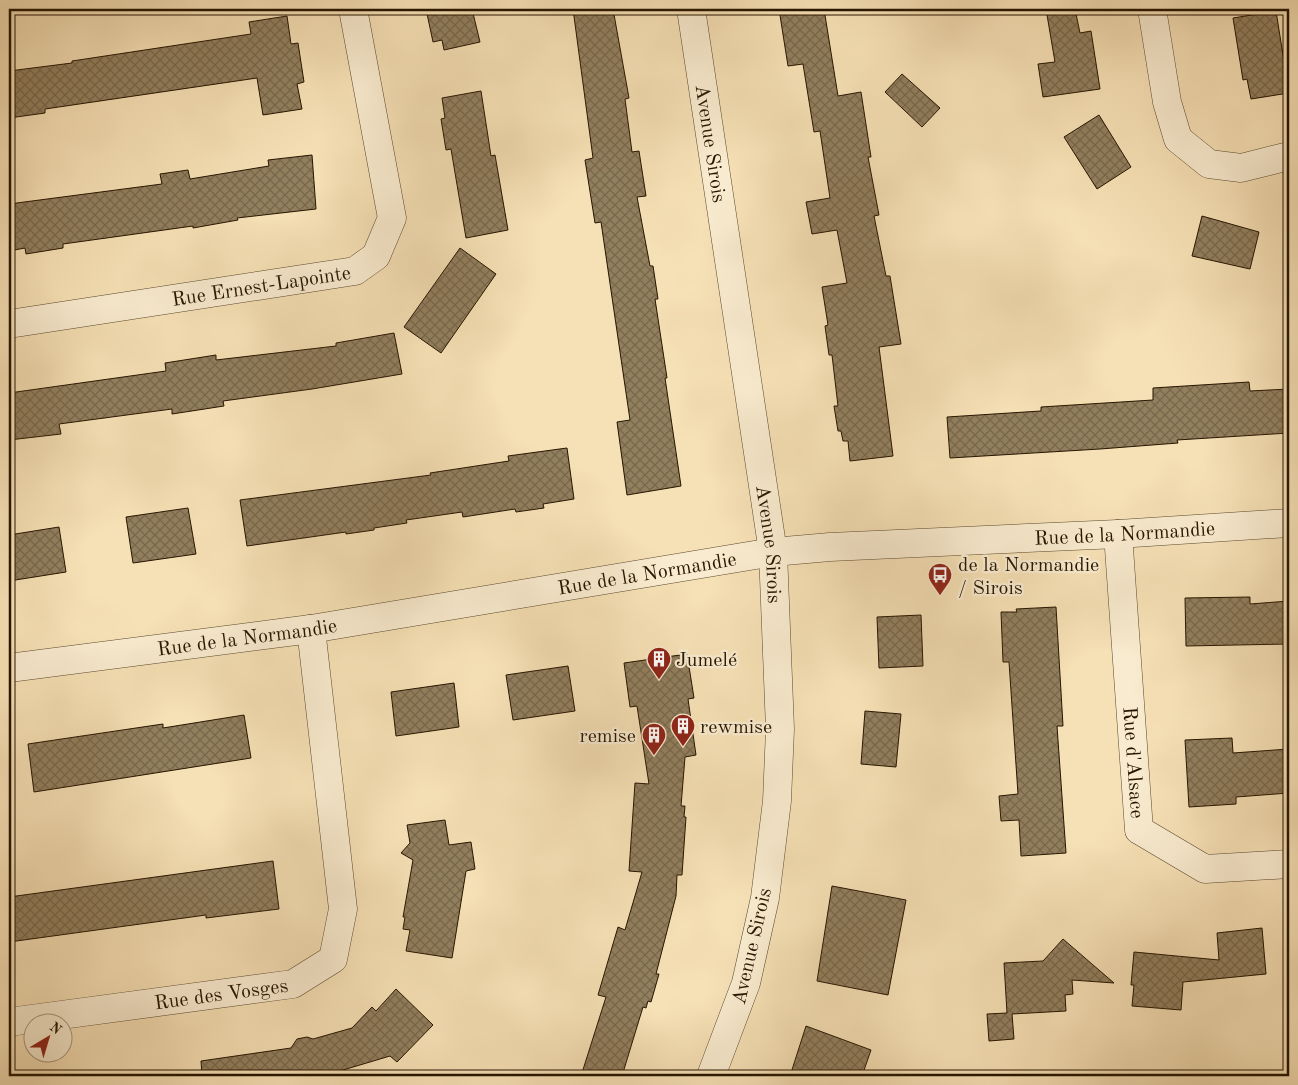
<svg xmlns="http://www.w3.org/2000/svg" width="1298" height="1085" viewBox="0 0 1298 1085" font-family="'Old Standard TT',serif">
<defs>
<pattern id="building-cross-hatch" width="8" height="8" patternUnits="userSpaceOnUse" patternTransform="scale(1.25)"><rect width="8" height="8" fill="#927f5e"/><path d="M0 0l8 8M0 8l8-8" fill="none" stroke="#77674b"/></pattern>
</defs>
<rect width="100%" height="100%" fill="#f6e0b5"/>
<filter id="stains"><feTurbulence type="fractalNoise" baseFrequency=".004" numOctaves="4"/><feColorMatrix values="0 0 0 0 .2 0 0 0 0 .09 0 0 0 0 .02 0 0 0 .5 -.17"/></filter>
<radialGradient id="worn" r=".72"><stop offset=".6" stop-color="#630" stop-opacity="0"/><stop offset="1" stop-color="#630" stop-opacity=".3"/></radialGradient>
<path fill="url(#building-cross-hatch)" stroke="#261500" d="M 426,9 L 472,9 L 480,42 L 444,50 L 442,40 L 433,42 Z
M 573,9 L 613,9 L 629,98 L 625,99 L 632,152 L 639,151 L 646,196 L 637,197 L 650,266 L 653,266 L 658,299 L 655,299 L 667,378 L 665,378 L 681,486 L 627,495 L 617,422 L 630,420 L 601,222 L 595,223 L 585,160 L 593,158 Z
M 779,9 L 824,9 L 838,96 L 861,92 L 871,157 L 868,157 L 879,215 L 874,216 L 886,276 L 890,276 L 901,344 L 879,347 L 893,456 L 850,461 L 848,441 L 843,441 L 841,431 L 838,431 L 834,406 L 838,406 L 832,355 L 829,355 L 825,326 L 828,325 L 822,287 L 847,283 L 837,230 L 812,234 L 806,202 L 830,198 L 820,131 L 814,132 L 803,64 L 788,66 Z
M 1046,9 L 1075,9 L 1080,33 L 1091,31 L 1100,89 L 1043,97 L 1038,64 L 1055,62 Z
M 1276,11 L 1289,93 L 1251,99 L 1247,79 L 1243,80 L 1233,18 Z
M 287,16 L 291,44 L 298,43 L 304,82 L 297,84 L 302,109 L 263,115 L 257,78 L 45,109 L 45,113 L 9,118 L 9,71 L 72,63 L 72,61 L 251,34 L 249,22 Z
M 902,74 L 940,108 L 922,127 L 885,92 Z
M 481,91 L 491,156 L 495,155 L 508,230 L 466,238 L 451,149 L 446,150 L 441,119 L 445,118 L 442,98 Z
M 1099,115 L 1131,167 L 1097,189 L 1064,137 Z
M 312,155 L 316,209 L 237,218 L 238,220 L 193,228 L 193,226 L 63,244 L 63,248 L 26,254 L 25,248 L 9,251 L 9,204 L 162,184 L 160,174 L 188,170 L 190,179 L 269,166 L 268,160 Z
M 1202,216 L 1259,232 L 1250,269 L 1192,256 Z
M 460,248 L 496,274 L 441,353 L 404,327 Z
M 394,333 L 402,374 L 312,389 L 223,401 L 224,406 L 172,414 L 172,409 L 59,424 L 61,434 L 9,440 L 9,393 L 166,371 L 165,363 L 216,355 L 216,360 L 336,346 L 336,343 Z
M 1249,382 L 1250,391 L 1289,389 L 1289,433 L 1177,440 L 1178,443 L 1100,449 L 950,458 L 947,417 L 1041,411 L 1041,407 L 1153,400 L 1153,388 Z
M 567,448 L 574,499 L 543,504 L 544,508 L 516,512 L 515,509 L 463,517 L 462,512 L 406,520 L 407,523 L 374,528 L 374,530 L 346,534 L 346,532 L 247,546 L 240,500 L 431,475 L 430,473 L 509,461 L 508,456 Z
M 188,508 L 196,554 L 133,563 L 126,517 Z
M 59,527 L 66,572 L 9,581 L 9,535 Z
M 1250,597 L 1250,604 L 1289,601 L 1289,644 L 1186,646 L 1185,598 Z
M 1056,607 L 1063,726 L 1057,726 L 1066,853 L 1021,856 L 1019,820 L 1001,821 L 999,796 L 1018,794 L 1009,662 L 1003,662 L 1001,612 L 1017,612 L 1016,609 Z
M 921,615 L 923,666 L 879,668 L 877,617 Z
M 687,654 L 694,698 L 688,699 L 696,755 L 685,757 L 681,806 L 685,806 L 684,817 L 686,817 L 682,875 L 677,875 L 676,896 L 656,974 L 659,974 L 651,1002 L 648,1001 L 646,1008 L 643,1007 L 622,1076 L 581,1076 L 606,997 L 598,995 L 618,927 L 625,930 L 642,872 L 629,871 L 635,783 L 649,784 L 637,706 L 630,707 L 624,663 Z
M 568,666 L 575,711 L 513,720 L 506,675 Z
M 454,683 L 459,727 L 396,736 L 391,692 Z
M 865,711 L 901,714 L 896,767 L 861,764 Z
M 244,715 L 251,758 L 34,792 L 28,744 L 163,724 L 163,728 Z
M 1232,738 L 1233,753 L 1289,749 L 1289,793 L 1236,797 L 1236,804 L 1189,807 L 1185,740 Z
M 445,820 L 449,845 L 471,842 L 475,869 L 466,871 L 452,958 L 406,951 L 410,930 L 403,929 L 405,917 L 403,917 L 413,860 L 401,853 L 410,843 L 407,825 Z
M 273,861 L 279,909 L 206,918 L 206,915 L 9,942 L 9,897 Z
M 832,886 L 906,900 L 888,995 L 817,981 Z
M 1262,928 L 1266,974 L 1183,982 L 1181,1010 L 1132,1006 L 1134,985 L 1131,985 L 1134,952 L 1219,960 L 1217,933 Z
M 1063,939 L 1114,983 L 1072,980 L 1073,994 L 1065,995 L 1066,1011 L 1012,1014 L 1014,1039 L 989,1041 L 987,1014 L 1007,1013 L 1004,963 L 1043,961 Z
M 396,989 L 433,1025 L 397,1062 L 390,1056 L 323,1076 L 202,1076 L 201,1061 L 291,1048 L 297,1039 L 307,1037 L 313,1039 L 352,1028 L 372,1007 L 376,1011 Z
M 806,1026 L 871,1050 L 862,1076 L 790,1076 Z"/>
<g fill="none" stroke-linecap="round" stroke-linejoin="round">
<defs>
<g id="street">
<path id="s1" d="M 691,9 L 773,552 L 780,729 L 777,801 L 765,898 L 746,983 L 711,1076"/>
<path d="M 1152,9 L 1167,102 L 1178,139 L 1209,164 L 1241,168 L 1289,156"/>
<path id="s2" d="M 9,324 L 355,271 L 376,256 L 392,218 L 353,9"/>
<path id="s3" d="M 1118,534 L 1139,830 L 1205,869 L 1289,864"/>
<path id="s4" d="M 9,668 L 311,629 L 773,552 L 830,547 L 1118,534 L 1289,523"/>
<path id="s5" d="M 9,1022 L 293,984 L 333,959 L 343,909 L 311,629"/>
</g>
</defs>
<use href="#street" stroke="#5a482d" stroke-width="29"/>
<use href="#street" stroke="#f9ebcf" stroke-width="28"/>
</g>
<defs>
<symbol id="bus-pin" viewBox="-11 -11 22 30"><path d="M0 17L-7.5 6A9.5 9.5 0 1 1 7.5 6Z" fill="#8f2418" stroke="#f9ebcf"/><path d="M-5-6H5V4H4V6H2V4H-2V6H-4V4H-5ZM-3.5-4V0h7V-4ZM-3.5 1.2v1.5H-2V1.2ZM2 1.2v1.5H3.5V1.2Z" fill="#fff"/></symbol>
<symbol id="building-pin" viewBox="-11 -11 22 30"><path d="M0 17L-7.5 6A9.5 9.5 0 1 1 7.5 6Z" fill="#8f2418" stroke="#f9ebcf"/><path d="M-4-6H4V6H1V3H-1V6H-4ZM-2.5-4.3h1.7v1.8h-1.7ZM.8-4.3h1.7v1.8H.8ZM-2.5-1h1.7V.8h-1.7ZM.8-1h1.7V.8H.8Z" fill="#fff"/></symbol>
</defs>
<g fill-rule="evenodd">
<use href="#bus-pin" x="926" y="561" width="28" height="38"/>
<use href="#building-pin" x="645" y="645" width="28" height="38"/>
<use href="#building-pin" x="669" y="712" width="28" height="38"/>
<use href="#building-pin" x="640" y="721" width="28" height="38"/>
</g>
<g text-anchor="middle" stroke-width="4.5" stroke-linejoin="round" paint-order="stroke">
<g font-size="20" fill="#261500" stroke="#f9ebcf">
<text dy="7" stroke="none"><textPath href="#s1" startOffset="136">Avenue Sirois</textPath></text>
<text dy="7" stroke="none"><textPath href="#s2" startOffset="255">Rue Ernest-Lapointe</textPath></text>
<text dy="7" stroke="none"><textPath href="#s4" startOffset="1125">Rue de la Normandie</textPath></text>
<text dy="7" stroke="none"><textPath href="#s1" startOffset="541">Avenue Sirois</textPath></text>
<text dy="7" stroke="none"><textPath href="#s4" startOffset="645">Rue de la Normandie</textPath></text>
<text dy="7" stroke="none"><textPath href="#s4" startOffset="240">Rue de la Normandie</textPath></text>
<text dy="7" stroke="none"><textPath href="#s3" startOffset="229">Rue d'Alsace</textPath></text>
<text transform="translate(751 946) rotate(-77)" y="7">Avenue Sirois</text>
<text dy="7" stroke="none"><textPath href="#s5" startOffset="214">Rue des Vosges</textPath></text>
</g>
<g font-size="20" fill="#261500" stroke="#f9ebcf" text-anchor="start">
<text x="958" y="571">de la Normandie<tspan x="958" dy="23">/ Sirois</tspan></text>
<text x="676" y="666">Jumelé</text>
<text x="700" y="733">rewmise</text>
<text x="636" y="742" text-anchor="end">remise</text>
</g>
</g>
<rect width="1298" height="1085" fill="none" stroke="#f6e0b5" stroke-width="30"/>
<rect x="10" y="10" width="1278" height="1065" fill="none" stroke="#261500" stroke-width="2.5"/>
<rect x="15" y="15" width="1268" height="1055" fill="none" stroke="#261500"/>
<g transform="translate(48 1038) rotate(38)"><circle r="24" fill="#f9ebcf" stroke="#a5957c"/>
<path d="M0-4L9 19L0 12L-9 19Z" fill="#8f2418"/>
<text y="-8" font-size="14" font-weight="bold" text-anchor="middle" fill="#261500">N</text>
</g>
<rect width="100%" height="100%" filter="url(#stains)"/>
<rect width="100%" height="100%" fill="url(#worn)"/>
</svg>
